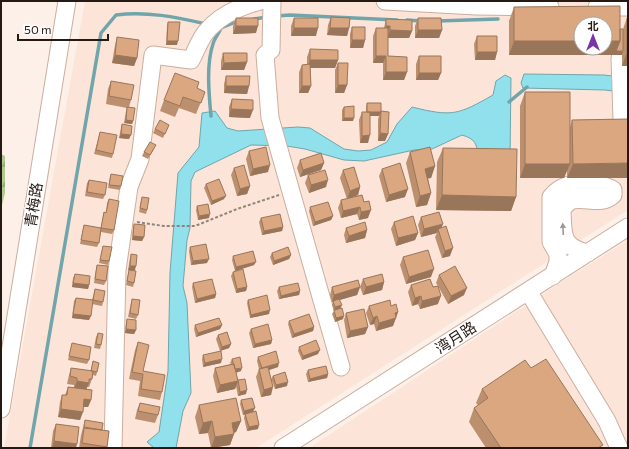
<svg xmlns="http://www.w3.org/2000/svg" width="629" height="449" viewBox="0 0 629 449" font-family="Commissioner,'Noto Sans SC',sans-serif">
<defs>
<pattern id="forest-firs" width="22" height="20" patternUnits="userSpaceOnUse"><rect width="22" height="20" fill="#b0c990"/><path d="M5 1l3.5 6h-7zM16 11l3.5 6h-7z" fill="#97ac7b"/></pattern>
</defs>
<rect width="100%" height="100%" fill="#fcf0e9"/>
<path fill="#fce5d8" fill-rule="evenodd" d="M 85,1 L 628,1 L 628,210 L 256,448 L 4,448 ZM 581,24 L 605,24 L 605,48 L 581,48 Z
M 628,240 L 628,448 L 309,448 L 569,277 Z"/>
<path fill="url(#forest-firs)" d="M 1,154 L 5,156 L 5,193 L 1,209 Z"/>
<path fill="#90e1ec" stroke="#70a5ab" d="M 524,74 L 604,75 L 628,78 L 628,93 L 605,90 L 523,88 L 521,83 Z
M 505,75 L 511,78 L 510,157 L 478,157 C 477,143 475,139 462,135 L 432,149 L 414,150 L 364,161 L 344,160 L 305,149 L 287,146 L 251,145 L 195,172 L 191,181 L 190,228 L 187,240 L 183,286 L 187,303 L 191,393 L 183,411 L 176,448 L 154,448 L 147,442 L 159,432 L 168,371 L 170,273 L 178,173 L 199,147 L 202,113 L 215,111 L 227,128 L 238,131 L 298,127 L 310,128 L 344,149 L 358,151 L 371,150 L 387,142 L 397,124 L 412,107 C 452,117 458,115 493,95 L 496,81 Z"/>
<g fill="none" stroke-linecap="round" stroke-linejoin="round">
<path stroke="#70a5ab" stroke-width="3.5" d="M 276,16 L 290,15 L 397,20
M 254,19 L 267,17
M 407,20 L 421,21
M 437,21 L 498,19
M 221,28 L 238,21
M 509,102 L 527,87
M 211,116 C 209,95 206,64 213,44 C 214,39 219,33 221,28
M 30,448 L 101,33 L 116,15 C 146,11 176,17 206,24"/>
<defs>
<path id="minor" d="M 272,1 L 271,50 L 265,55 L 270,118 L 341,367
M 385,1 L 476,6 L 550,7
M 597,7 L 628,7 L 628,4
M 620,58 L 622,121 L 628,121
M 553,276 L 558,262 L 558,254 L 551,242 L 551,197 C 555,192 560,188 566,186 C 577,182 605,183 613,190 L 613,195 C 601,206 587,197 573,200 C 569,201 565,206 562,208 C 563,233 560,247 588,253
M 528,291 L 607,421 L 619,448
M 1,409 L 67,1
M 113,448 L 117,270 L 129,187 L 140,159 L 153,55 L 191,60 C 196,51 200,39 206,32 C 219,16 241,6 260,1
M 283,448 L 628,227"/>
</defs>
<use href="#minor" stroke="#cbae9e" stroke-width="19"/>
<path stroke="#8f847d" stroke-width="2" stroke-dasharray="3 2" stroke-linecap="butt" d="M 137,222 L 164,226 L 195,226 L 237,209 L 279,195"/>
<use href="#minor" stroke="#fff" stroke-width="17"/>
</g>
<path fill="#bc906e" d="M 514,7 L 620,29 L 623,29 L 627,18 L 628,18 L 628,66 L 622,66 L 622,55 L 509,55 L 509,21 Z
M 331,17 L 349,28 L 347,36 L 327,35 L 328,25 Z
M 236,18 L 256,33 L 233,34 L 233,26 Z
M 294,18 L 316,36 L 291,36 L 291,26 Z
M 418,18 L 442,30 L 439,38 L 415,38 L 415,26 Z
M 386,19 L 412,31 L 409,38 L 388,38 L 388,56 L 407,72 L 404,80 L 383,80 L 383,63 L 373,63 L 373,36 L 376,28 L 384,28 Z
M 168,22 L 177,45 L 166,45 L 167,26 Z
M 352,27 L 365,40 L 363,48 L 350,48 L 350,34 Z
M 477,36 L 497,52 L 495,60 L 475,60 L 474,44 Z
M 117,37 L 137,58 L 134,66 L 112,63 L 115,45 Z
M 310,49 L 338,60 L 335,68 L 310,68 L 311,86 L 308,93 L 299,93 L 299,72 L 302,65 L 307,64 L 307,57 Z
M 223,53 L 247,62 L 244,70 L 221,70 L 221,61 Z
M 419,56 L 441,73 L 438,80 L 416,80 L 416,64 Z
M 338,63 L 347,85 L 344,93 L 335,93 L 335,70 Z
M 226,76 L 249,86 L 247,94 L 224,93 L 224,84 Z
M 111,81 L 131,100 L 129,107 L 133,121 L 132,124 L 124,123 L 126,111 L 127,108 L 106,104 L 108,89 Z
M 197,88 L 205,92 L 196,114 L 179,108 L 175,117 L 160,111 L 164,100 Z
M 525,92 L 570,127 L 572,120 L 628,119 L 567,178 L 567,170 L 564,178 L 520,178 L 520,106 Z
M 232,99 L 250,118 L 229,117 L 229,107 Z
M 367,103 L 381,111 L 388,134 L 385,141 L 378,141 L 378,119 L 379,116 L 370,116 L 368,143 L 360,143 L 359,120 L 362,112 L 366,112 L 366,107 Z
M 344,107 L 353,121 L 342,121 L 342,110 Z
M 122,124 L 129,139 L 119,138 L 121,128 Z
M 169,125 L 163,138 L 153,133 L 155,129 Z
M 100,132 L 113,154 L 112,158 L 94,154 Z
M 443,148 L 516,197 L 511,211 L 436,210 L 437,162 Z
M 154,149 L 148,159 L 142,156 L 144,152 Z
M 249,151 L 268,172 L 250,176 L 246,159 Z
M 410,152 L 435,166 L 431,178 L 428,178 L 431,193 L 427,205 L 416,207 L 406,163 Z
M 300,160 L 324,163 L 321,170 L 300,177 L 297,168 Z
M 234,168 L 250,186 L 247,194 L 237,196 L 231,175 Z
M 382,169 L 405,197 L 386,202 L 379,176 Z
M 343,170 L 360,187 L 358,195 L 347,199 L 340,178 Z
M 111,174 L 121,186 L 120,190 L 108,188 L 110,177 Z
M 308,175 L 326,187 L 309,193 L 305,183 Z
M 89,180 L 105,195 L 103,199 L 85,196 L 87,183 Z
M 206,184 L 224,199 L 211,205 L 204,188 Z
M 362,195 L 368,218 L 359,220 L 357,214 L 341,218 L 338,208 L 341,200 Z
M 142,197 L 147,210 L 146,214 L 139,212 L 141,201 Z
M 109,199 L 114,230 L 112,234 L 101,232 L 99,243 L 97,247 L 80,244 L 83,229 L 84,225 L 101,228 L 103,216 L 104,212 L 106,213 L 107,203 Z
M 197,206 L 209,218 L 198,220 L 196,210 Z
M 310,207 L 333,216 L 331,220 L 313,226 L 309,211 Z
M 421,217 L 441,228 L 450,256 L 442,258 L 435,237 L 437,233 L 421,237 L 418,225 Z
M 261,218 L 283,227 L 282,231 L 262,235 L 259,222 Z
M 394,222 L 418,233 L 415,240 L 396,246 L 391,229 Z
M 134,224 L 144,237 L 142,241 L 132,240 L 133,228 Z
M 346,228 L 367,230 L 365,238 L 346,243 L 344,235 Z
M 103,246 L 109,261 L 108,265 L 99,263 Z
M 190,247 L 207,263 L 191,265 L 189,251 Z
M 272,253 L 291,255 L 289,259 L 273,265 L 270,257 Z
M 131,254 L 135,270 L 134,283 L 133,287 L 126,285 L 128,274 L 129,270 L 128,270 L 130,258 Z
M 233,256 L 254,265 L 235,271 L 232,260 Z
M 403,257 L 431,277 L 406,284 L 400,265 Z
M 97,265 L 106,281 L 104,285 L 94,283 L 96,269 Z
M 233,272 L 247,287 L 246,291 L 236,293 L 231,276 Z
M 75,274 L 89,285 L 88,289 L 72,287 L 73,278 Z
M 439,275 L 464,295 L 448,304 L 438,286 L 438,304 L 420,309 L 418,304 L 412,306 L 408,292 L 411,285 L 433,287 L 438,286 L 436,283 Z
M 363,279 L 384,282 L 382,290 L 363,295 L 360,287 Z
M 193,283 L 216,294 L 215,298 L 195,303 L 192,287 Z
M 279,287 L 300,291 L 299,295 L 279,299 L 277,291 Z
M 332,287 L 360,287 L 357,295 L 340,300 L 340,308 L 343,319 L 335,322 L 332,314 L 334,311 L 332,305 L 333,302 L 332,302 L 330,295 Z
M 95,289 L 103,302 L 102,306 L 92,304 L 89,320 L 72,318 L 74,301 L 76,298 L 92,300 Z
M 132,299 L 138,315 L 136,319 L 128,317 L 131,303 Z
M 248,300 L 269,314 L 250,318 L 247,303 Z
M 369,306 L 391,306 L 398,312 L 393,326 L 376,331 L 374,324 L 370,325 L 366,313 Z
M 346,313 L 368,327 L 365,334 L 347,338 L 344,320 Z
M 127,319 L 136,330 L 134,334 L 125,333 L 126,323 Z
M 289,321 L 314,327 L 313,331 L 292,338 L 288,324 Z
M 195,325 L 222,325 L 220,329 L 196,337 L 194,329 Z
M 251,329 L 272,340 L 271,344 L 253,348 L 249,333 Z
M 98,333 L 101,345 L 100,349 L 94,348 L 96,337 Z
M 218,335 L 231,344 L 229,348 L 220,351 L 216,339 Z
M 138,342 L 143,371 L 162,392 L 160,400 L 138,396 L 140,381 L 129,379 L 135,350 Z
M 72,343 L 89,360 L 87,364 L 68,360 Z
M 299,347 L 318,354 L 302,360 L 298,351 Z
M 203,355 L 221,363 L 203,367 L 202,359 Z
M 258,357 L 278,367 L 269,370 L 271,379 L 273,376 L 287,386 L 275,389 L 272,381 L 271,395 L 261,397 L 256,377 L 259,369 L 257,361 Z
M 232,359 L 241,371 L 236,373 L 238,380 L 246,394 L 238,396 L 236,386 L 235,389 L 217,393 L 213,376 L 215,368 L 231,364 L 230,363 Z
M 93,361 L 97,372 L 96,376 L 93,375 L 92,379 L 89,387 L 87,387 L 87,389 L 91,400 L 88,407 L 83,407 L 80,420 L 58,417 L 60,402 L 62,395 L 65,395 L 68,387 L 74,387 L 74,385 L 67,384 L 69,375 L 71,368 L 91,371 Z
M 531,368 L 602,448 L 486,448 L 469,422 L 474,408 L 478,405 L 476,403 L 482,389 Z
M 308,370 L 328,374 L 327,378 L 308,382 L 306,374 Z
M 241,400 L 254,412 L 258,429 L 247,431 L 244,418 L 245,414 L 243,415 L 240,404 Z
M 140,403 L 158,415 L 155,423 L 135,419 L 137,410 Z
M 199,405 L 241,421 L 236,432 L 234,433 L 234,434 L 230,445 L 211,448 L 208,433 L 199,434 L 195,417 Z
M 85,420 L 102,430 L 109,431 L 107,448 L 79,448 L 81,435 Z
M 56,424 L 76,448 L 51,448 L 53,431 Z"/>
<path fill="#99755a" d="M 236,26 L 258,26 L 256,33 L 233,34 Z
M 386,26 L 390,26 L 387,34 L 384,34 Z
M 294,28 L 318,28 L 316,36 L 291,36 Z
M 330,28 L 349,28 L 347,36 L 327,35 Z
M 390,30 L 412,31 L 409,38 L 387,38 Z
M 418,30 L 442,30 L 439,38 L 415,38 Z
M 352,40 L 365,40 L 363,48 L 350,48 Z
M 167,41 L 178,41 L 177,45 L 166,45 Z
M 514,41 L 581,41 L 581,48 L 605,48 L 605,41 L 620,41 L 623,51 L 622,55 L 509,55 Z
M 477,52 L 497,52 L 495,60 L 475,60 Z
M 627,52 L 628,52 L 628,66 L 622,66 Z
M 115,55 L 137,58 L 134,66 L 112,63 Z
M 376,56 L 386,56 L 383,63 L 373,63 Z
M 310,60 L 338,60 L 335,68 L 307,68 Z
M 247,62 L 244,70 L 221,70 L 224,63 Z
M 386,72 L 407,72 L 404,80 L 383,80 Z
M 419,73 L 441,73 L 438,80 L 416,80 Z
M 338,85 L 347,85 L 344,93 L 335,93 Z
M 226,86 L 249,86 L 247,94 L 224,93 Z
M 302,86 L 311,86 L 308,93 L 299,93 Z
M 231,109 L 253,110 L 250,118 L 229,117 Z
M 367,112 L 381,112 L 379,116 L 366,116 Z
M 344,118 L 354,118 L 353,121 L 342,121 Z
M 126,120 L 133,121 L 132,124 L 124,123 Z
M 380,133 L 388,134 L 385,141 L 378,141 Z
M 121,134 L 131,135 L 129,139 L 119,138 Z
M 370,135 L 368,143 L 360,143 L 362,136 Z
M 324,163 L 321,170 L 300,177 L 303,170 Z
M 628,163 L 628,178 L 567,178 L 573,164 Z
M 525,164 L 570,164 L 564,178 L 520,178 Z
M 270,165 L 268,172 L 250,176 L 253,169 Z
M 435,166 L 431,178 L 421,180 L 425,169 Z
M 328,180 L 326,187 L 309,193 L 311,185 Z
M 250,186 L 247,194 L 237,196 L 240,189 Z
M 360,187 L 358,195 L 347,199 L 350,191 Z
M 408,189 L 405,197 L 386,202 L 389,195 Z
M 431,193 L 427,205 L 416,207 L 420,196 Z
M 442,195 L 516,197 L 511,211 L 436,210 Z
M 226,196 L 224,199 L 211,205 L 212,201 Z
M 360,207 L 357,214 L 341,218 L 343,211 Z
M 371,210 L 368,218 L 359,220 L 361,212 Z
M 210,214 L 209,218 L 198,220 L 199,216 Z
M 333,216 L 331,220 L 313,226 L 315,222 Z
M 443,224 L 440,232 L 438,229 L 437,233 L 421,237 L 424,229 Z
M 283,227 L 282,231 L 262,235 L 264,231 Z
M 367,230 L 365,238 L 346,243 L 349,236 Z
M 418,233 L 415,240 L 396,246 L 398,238 Z
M 133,236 L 144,237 L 142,241 L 132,240 Z
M 453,248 L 450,256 L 442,258 L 445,251 Z
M 291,255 L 289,259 L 273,265 L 274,261 Z
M 209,259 L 207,263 L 191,265 L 193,261 Z
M 256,262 L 254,265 L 235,271 L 236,267 Z
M 130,266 L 136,266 L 135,270 L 128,270 Z
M 434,269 L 431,277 L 406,284 L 409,277 Z
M 384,282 L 382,290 L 363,295 L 366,287 Z
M 73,283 L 89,285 L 88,289 L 72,287 Z
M 247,287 L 246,291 L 236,293 L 237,289 Z
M 360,287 L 357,295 L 332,302 L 334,295 Z
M 467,288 L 464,295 L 448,304 L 451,296 Z
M 300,291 L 299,295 L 279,299 L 281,296 Z
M 216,294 L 215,298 L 195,303 L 197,299 Z
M 421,296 L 418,304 L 412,306 L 415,298 Z
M 441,296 L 438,304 L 420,309 L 422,301 Z
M 342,305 L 340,309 L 334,311 L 335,307 Z
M 270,310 L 269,314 L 250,318 L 251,315 Z
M 398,312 L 393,326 L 376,331 L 379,323 L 395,313 Z
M 73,314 L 91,316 L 89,320 L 72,318 Z
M 344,316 L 343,319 L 335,322 L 336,318 Z
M 377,316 L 374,324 L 370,325 L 373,318 Z
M 222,325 L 220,329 L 196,337 L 198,333 Z
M 314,327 L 313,331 L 292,338 L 294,334 Z
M 368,327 L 365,334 L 347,338 L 350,331 Z
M 126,329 L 136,330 L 134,334 L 125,333 Z
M 272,340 L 271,344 L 253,348 L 255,344 Z
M 231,344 L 229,348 L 220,351 L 222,347 Z
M 320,350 L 318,354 L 302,360 L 303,356 Z
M 222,359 L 221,363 L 203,367 L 205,363 Z
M 279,363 L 278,367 L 260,373 L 262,369 Z
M 242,368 L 241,371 L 233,373 L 234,370 Z
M 328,374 L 327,378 L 308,382 L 310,379 Z
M 77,381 L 89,383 L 86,390 L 74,389 Z
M 238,381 L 235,389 L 217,393 L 220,385 Z
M 288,382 L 287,386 L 275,389 L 276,385 Z
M 273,387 L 271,395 L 261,397 L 264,390 Z
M 247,390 L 246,394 L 238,396 L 240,392 Z
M 84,399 L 91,400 L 88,407 L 82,407 Z
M 255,408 L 253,412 L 243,415 L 244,411 Z
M 61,409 L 83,412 L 80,420 L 58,417 Z
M 212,421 L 208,433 L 199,434 L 203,423 Z
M 241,421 L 236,432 L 228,434 L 232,423 Z
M 259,425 L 258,429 L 247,431 L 249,427 Z
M 234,434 L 230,445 L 211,448 L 215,437 Z
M 54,441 L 77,444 L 76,448 L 52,448 Z"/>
<path fill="#dba780" stroke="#99755a" d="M 620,6 L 620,41 L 605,41 L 605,24 L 581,24 L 581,41 L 514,41 L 514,7 Z
M 331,17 L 350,18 L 349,28 L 330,28 Z
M 236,18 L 258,18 L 258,26 L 236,26 Z
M 294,18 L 318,18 L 318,28 L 294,28 Z
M 418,18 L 441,18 L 442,30 L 418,30 Z
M 627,18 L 628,18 L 628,52 L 627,52 Z
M 386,19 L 412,20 L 412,31 L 390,30 L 390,26 L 386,26 Z
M 168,22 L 180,22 L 178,41 L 167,41 Z
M 352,27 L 365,27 L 365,40 L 352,40 Z
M 376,28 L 388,28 L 388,56 L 407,57 L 407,72 L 386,72 L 386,56 L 376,56 Z
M 620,29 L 623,29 L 623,51 L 616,51 L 620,41 Z
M 477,36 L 497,36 L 497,52 L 477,52 Z
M 117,37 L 139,40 L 137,58 L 115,55 Z
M 310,49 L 338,50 L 338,60 L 310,60 Z
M 223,53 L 247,53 L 247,62 L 224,63 Z
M 419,56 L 441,56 L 441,73 L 419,73 Z
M 338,63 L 348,63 L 347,85 L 338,85 Z
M 310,64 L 311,86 L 302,86 L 302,65 Z
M 175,73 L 199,82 L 197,88 L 205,92 L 201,103 L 183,97 L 180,106 L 164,100 Z
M 226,76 L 250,76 L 249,86 L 226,86 Z
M 111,81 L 134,85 L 131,100 L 109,96 Z
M 525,92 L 570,92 L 570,164 L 525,164 Z
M 232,99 L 253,100 L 253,110 L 231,109 Z
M 367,103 L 381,103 L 381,112 L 367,112 Z
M 354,106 L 354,118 L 344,118 L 344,107 Z
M 127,107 L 135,108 L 133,121 L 126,120 Z
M 381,111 L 389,112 L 388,134 L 380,133 Z
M 362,112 L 370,112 L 370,135 L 362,136 Z
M 628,119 L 628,163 L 573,164 L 572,120 Z
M 160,120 L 169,125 L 165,134 L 155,129 Z
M 122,124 L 132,126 L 131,135 L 121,134 Z
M 100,132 L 117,135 L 113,154 L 96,150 Z
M 150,142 L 156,145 L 150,155 L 144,152 Z
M 266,147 L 270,165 L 253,169 L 249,151 Z
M 430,147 L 435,166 L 425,169 L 431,193 L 420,196 L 410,152 Z
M 443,148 L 517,149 L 516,197 L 442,195 Z
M 321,153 L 324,163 L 303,170 L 300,160 Z
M 400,163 L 408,189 L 389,195 L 382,169 Z
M 244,165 L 250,186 L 240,189 L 234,168 Z
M 354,167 L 360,187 L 350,191 L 343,170 Z
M 325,170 L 328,180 L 311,185 L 308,175 Z
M 111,174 L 123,176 L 121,186 L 109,185 Z
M 219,179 L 226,196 L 212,201 L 206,184 Z
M 89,180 L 107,183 L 105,195 L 87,192 Z
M 362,195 L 364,202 L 369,201 L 371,210 L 361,212 L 360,207 L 343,211 L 341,200 Z
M 142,197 L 149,198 L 147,210 L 140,208 Z
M 109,199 L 119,201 L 114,230 L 101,228 L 104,212 L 106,213 Z
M 328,202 L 333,216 L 315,222 L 310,207 Z
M 208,204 L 210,214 L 199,216 L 197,206 Z
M 439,212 L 443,224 L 424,229 L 421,217 Z
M 280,214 L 283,227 L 264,231 L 261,218 Z
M 413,216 L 418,233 L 398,238 L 394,222 Z
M 365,222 L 367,230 L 349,236 L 346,228 Z
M 134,224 L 145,225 L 144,237 L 133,236 Z
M 84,225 L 101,228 L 99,243 L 81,240 Z
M 446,226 L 453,248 L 445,251 L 438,229 Z
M 206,244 L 209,259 L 193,261 L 190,247 Z
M 103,246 L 112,247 L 109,261 L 100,260 Z
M 288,247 L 291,255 L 274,261 L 272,253 Z
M 428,250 L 434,269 L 409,277 L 403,257 Z
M 253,251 L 256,262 L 236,267 L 233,256 Z
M 131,254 L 137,255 L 136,266 L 130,266 Z
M 97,265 L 108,266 L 106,281 L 95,279 Z
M 455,266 L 467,288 L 451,296 L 439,275 Z
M 243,269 L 247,287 L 237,289 L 233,272 Z
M 129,270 L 136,271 L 134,283 L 127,281 Z
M 75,274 L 90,276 L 89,285 L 73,283 Z
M 382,274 L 384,282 L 366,287 L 363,279 Z
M 212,279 L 216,294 L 197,299 L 193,283 Z
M 430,279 L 433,287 L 438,286 L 441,296 L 422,301 L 421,296 L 415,298 L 411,285 Z
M 358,280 L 360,287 L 334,295 L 332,287 Z
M 298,283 L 300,291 L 281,296 L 279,287 Z
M 95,289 L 105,291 L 103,302 L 93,300 Z
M 267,295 L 270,310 L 251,315 L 248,300 Z
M 76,298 L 93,300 L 91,316 L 73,314 Z
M 132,299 L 140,300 L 138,315 L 130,313 Z
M 339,299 L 342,305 L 335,307 L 333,301 Z
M 390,300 L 391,306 L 396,304 L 398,312 L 395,313 L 396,318 L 379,323 L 377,316 L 373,318 L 369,306 Z
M 342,308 L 344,316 L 336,318 L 334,310 Z
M 364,309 L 368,327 L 350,331 L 346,313 Z
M 309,314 L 314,327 L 294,334 L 289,321 Z
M 219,318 L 222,325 L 198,333 L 195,325 Z
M 127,319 L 136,320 L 136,330 L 126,329 Z
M 268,324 L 272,340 L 255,344 L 251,329 Z
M 227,332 L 231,344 L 222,347 L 218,335 Z
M 98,333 L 103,334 L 101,345 L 96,344 Z
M 316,340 L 320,350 L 303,356 L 299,347 Z
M 138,342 L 149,345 L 143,371 L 165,375 L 162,392 L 141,389 L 143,374 L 132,372 Z
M 72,343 L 91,347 L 89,360 L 69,356 Z
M 221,351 L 222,359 L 205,363 L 203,355 Z
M 276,351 L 279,363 L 262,368 L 258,357 Z
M 240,357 L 242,368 L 235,369 L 232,359 Z
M 546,359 L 603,445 L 598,448 L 501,448 L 474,408 L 488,398 L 482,389 L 525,360 L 531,368 Z
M 93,361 L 99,363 L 97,372 L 91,371 Z
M 234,364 L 238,381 L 220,385 L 215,368 Z
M 326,366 L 328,374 L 310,379 L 308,370 Z
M 268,367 L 273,387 L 264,390 L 259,369 Z
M 71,368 L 93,371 L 92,379 L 89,379 L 89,383 L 77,381 L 77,378 L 70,376 Z
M 285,372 L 288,382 L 276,385 L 273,376 Z
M 245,379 L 247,390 L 240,392 L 238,380 Z
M 68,387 L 92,390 L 91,400 L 84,399 L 83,412 L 61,409 L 62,395 L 67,395 Z
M 236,398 L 241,421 L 232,423 L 234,434 L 215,437 L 212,421 L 203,423 L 199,405 Z
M 252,398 L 255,408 L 244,411 L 241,400 Z
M 140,403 L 160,407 L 158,415 L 138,411 Z
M 256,411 L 259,425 L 249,427 L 245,414 Z
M 85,420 L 103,423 L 102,430 L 84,427 Z
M 56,424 L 79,427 L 77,444 L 54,441 Z
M 84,428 L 109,431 L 107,447 L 82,443 Z"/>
<defs><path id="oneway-solid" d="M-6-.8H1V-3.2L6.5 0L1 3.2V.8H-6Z"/></defs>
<use fill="#9c9895" href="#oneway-solid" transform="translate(563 229) rotate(-93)"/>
<g text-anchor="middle" stroke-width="3" stroke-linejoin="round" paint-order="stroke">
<g font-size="15" fill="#241913" stroke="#fff">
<text transform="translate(34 205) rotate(-81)" y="5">青梅路</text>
<text transform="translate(456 338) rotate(-33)" y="5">湾月路</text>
</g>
</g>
<rect width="629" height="449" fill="none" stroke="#241913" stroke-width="4"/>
<g transform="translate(593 36)"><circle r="19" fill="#ffffff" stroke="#a7a3a1"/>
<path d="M0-3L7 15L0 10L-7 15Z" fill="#7a34a8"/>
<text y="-6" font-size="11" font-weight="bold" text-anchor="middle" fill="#241913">北</text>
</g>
<path d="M18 34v6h90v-6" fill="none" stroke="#241913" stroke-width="2"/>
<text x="24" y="34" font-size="12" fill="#241913" stroke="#ffffff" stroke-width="3" paint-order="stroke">50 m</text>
</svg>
